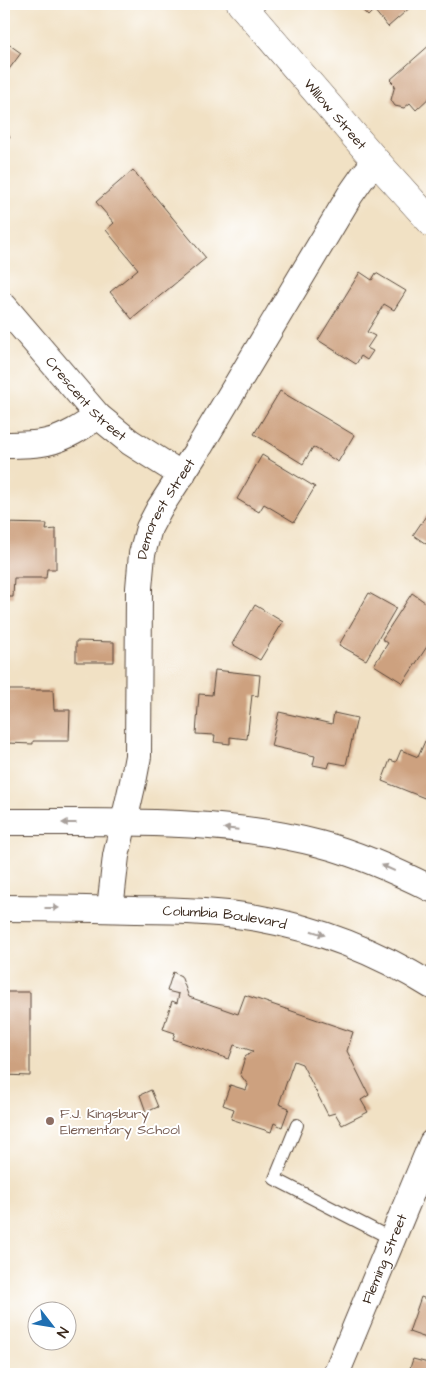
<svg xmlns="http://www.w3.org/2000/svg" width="436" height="1378" viewBox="0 0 436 1378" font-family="'Architects Daughter',sans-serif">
<rect width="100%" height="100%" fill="#fff"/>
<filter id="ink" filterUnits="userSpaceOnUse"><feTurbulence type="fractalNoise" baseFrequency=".02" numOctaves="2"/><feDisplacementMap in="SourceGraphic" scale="10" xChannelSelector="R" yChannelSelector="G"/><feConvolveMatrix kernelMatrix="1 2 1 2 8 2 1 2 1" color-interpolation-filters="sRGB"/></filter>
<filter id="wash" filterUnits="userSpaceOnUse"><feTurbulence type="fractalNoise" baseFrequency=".0096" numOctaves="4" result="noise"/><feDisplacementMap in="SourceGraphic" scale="20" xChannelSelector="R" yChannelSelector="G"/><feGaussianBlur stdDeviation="1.12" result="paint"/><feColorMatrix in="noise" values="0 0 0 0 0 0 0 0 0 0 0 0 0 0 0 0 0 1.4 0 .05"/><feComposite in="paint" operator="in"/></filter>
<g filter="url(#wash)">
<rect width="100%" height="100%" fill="#f1e1c4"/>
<g id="blocks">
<path fill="#cda17f" d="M 357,4 L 425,4 L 420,8 L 413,5 L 388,27 L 374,10 L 368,16 Z
M 4,41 L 21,53 L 4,76 Z
M 432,43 L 432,95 L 416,110 L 410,103 L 404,108 L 395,106 L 391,100 L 395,85 L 390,80 Z
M 4,132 L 10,137 L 4,146 Z
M 133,170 L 206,258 L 132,319 L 110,292 L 138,269 L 106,230 L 114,223 L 96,202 Z
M 360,272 L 372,280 L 376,273 L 406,291 L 394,310 L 384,304 L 367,332 L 375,336 L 367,348 L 373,351 L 367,360 L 361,356 L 356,364 L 318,340 Z
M 280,391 L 354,435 L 338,462 L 313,447 L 303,464 L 254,434 Z
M 432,453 L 432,465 L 427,462 Z
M 262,455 L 315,487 L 294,522 L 264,504 L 259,512 L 237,499 Z
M 432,507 L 432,548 L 413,535 Z
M 4,523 L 47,524 L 46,530 L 56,529 L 56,569 L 47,569 L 46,578 L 14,578 L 13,597 L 4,597 Z
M 369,593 L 396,608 L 366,660 L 339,645 Z
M 412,593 L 432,607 L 432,639 L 403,683 L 374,665 L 388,643 L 382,639 Z
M 255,605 L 283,622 L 260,660 L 232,644 Z
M 76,641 L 114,642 L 114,662 L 76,662 Z
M 215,670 L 260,675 L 258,696 L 252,695 L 247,739 L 230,737 L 230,744 L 214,742 L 215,735 L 196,734 L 199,694 L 212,695 Z
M 4,690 L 53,690 L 54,710 L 70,710 L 69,741 L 33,741 L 33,744 L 7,743 L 7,730 L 4,730 Z
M 279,712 L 332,724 L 334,713 L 357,718 L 346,765 L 330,762 L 328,768 L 313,765 L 315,756 L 271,746 Z
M 425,741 L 432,744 L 432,801 L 382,781 L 390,760 L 396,762 L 401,750 L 418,757 Z
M 173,972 L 181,976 L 189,997 L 238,1014 L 245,995 L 353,1032 L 347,1051 L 369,1095 L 361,1100 L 368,1112 L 342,1125 L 335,1113 L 328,1115 L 302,1064 L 294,1061 L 279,1104 L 289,1108 L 282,1127 L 274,1123 L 271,1132 L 231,1119 L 234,1109 L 223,1105 L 230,1085 L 246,1090 L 248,1085 L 240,1074 L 245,1057 L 253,1051 L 234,1045 L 229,1059 L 173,1039 L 175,1033 L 163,1029 L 172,1001 L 177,1003 L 179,994 L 167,991 Z
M 4,992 L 30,992 L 30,1076 L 4,1075 Z
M 151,1090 L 158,1107 L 146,1112 L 140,1095 Z
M 421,1297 L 432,1301 L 432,1340 L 409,1332 Z
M 413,1359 L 432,1364 L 432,1374 L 408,1374 Z"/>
</g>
</g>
<g filter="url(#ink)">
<use href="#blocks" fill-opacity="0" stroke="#564537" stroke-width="1"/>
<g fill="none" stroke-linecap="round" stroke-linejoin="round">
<defs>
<path id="service" d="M 297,1125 L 275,1179 L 392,1239"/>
<g id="minor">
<path id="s1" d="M 4,306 L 98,416 L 130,442 L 182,475"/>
<path d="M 4,445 C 18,445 33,445 47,442 C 66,438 82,427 98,416"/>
<path d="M 4,822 C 109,823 217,817 320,844 C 359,854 396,871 432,889"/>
<path id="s2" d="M 4,908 C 48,908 92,909 136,910 C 177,910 217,911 257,918 C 319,929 379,953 432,986"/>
<path id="s3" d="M 110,909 L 116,856 L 133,782 L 138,756 L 139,588 L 142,554 L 149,528 L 159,509 L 200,446 L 350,195 L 364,175 L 376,161"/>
<path id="s4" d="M 336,1374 L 432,1143"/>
</g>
<g id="tertiary">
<path id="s5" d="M 241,4 L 376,161 L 432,223"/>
</g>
</defs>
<use href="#service" stroke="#564537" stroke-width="14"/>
<use href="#minor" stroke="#564537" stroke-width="28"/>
<use href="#tertiary" stroke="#564537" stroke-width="29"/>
<use href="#service" stroke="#fff" stroke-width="12"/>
<use href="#minor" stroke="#fff" stroke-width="26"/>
<use href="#tertiary" stroke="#fff" stroke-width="28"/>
</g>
<defs><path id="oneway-solid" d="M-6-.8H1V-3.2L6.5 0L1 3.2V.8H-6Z" transform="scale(1.25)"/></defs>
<g fill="#a79f9a">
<use href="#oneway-solid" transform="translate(69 823) rotate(-180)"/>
<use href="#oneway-solid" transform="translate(231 829) rotate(-174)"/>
<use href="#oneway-solid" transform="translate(388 868) rotate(-156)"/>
<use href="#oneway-solid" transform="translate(52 908)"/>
<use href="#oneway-solid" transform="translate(318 933) rotate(18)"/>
</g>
</g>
<circle fill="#8d6e63" stroke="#fff" stroke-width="2" cx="50" cy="1121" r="5"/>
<g text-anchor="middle" stroke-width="4" stroke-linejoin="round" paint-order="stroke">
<g font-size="14" fill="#3b2a1e" stroke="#fff">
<text dy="5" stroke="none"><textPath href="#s5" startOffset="145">Willow Street</textPath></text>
<text dy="5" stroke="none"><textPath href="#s1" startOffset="124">Crescent Street</textPath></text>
<text dy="5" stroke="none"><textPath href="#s3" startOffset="409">Demorest Street</textPath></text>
<text dy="5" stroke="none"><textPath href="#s2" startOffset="221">Columbia Boulevard</textPath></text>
<text dy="5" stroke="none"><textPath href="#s4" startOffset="125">Fleming Street</textPath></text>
</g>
<g font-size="14" fill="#785e54" stroke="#fff" text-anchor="start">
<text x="60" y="1118">F.J. Kingsbury<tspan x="60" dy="16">Elementary School</tspan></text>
</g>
</g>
<rect width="436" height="1378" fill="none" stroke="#fff" stroke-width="20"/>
<g transform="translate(52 1326) rotate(121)"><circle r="24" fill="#ffffff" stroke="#b1aaa5"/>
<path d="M0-4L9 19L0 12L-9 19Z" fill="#1f6fb2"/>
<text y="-8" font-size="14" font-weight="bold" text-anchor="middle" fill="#3b2a1e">N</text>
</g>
</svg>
